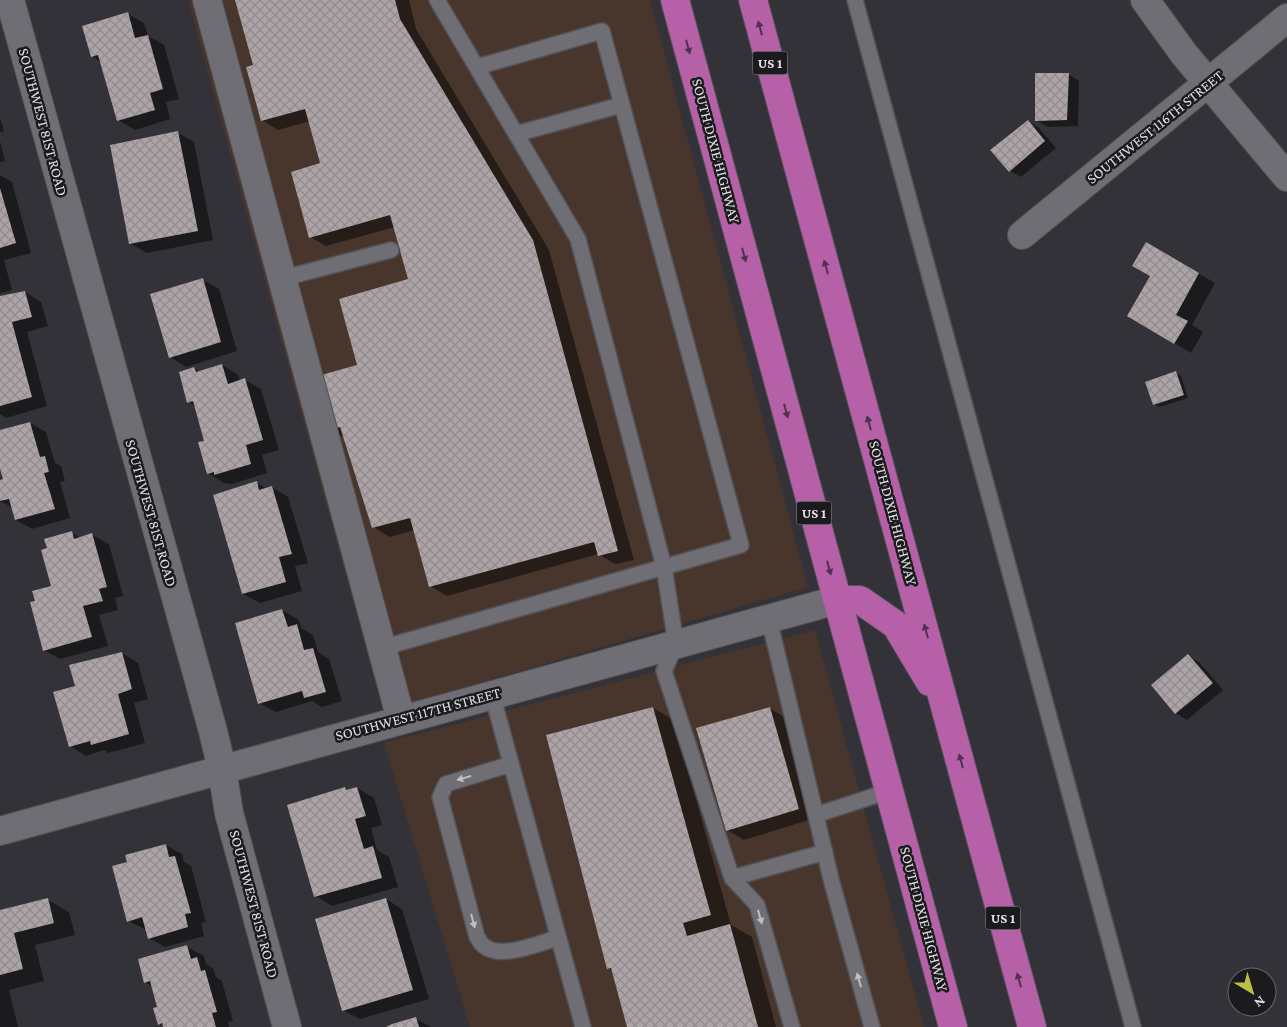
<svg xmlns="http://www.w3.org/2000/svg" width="1287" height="1027" viewBox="0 0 1287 1027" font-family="'Crimson Pro',serif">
<defs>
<pattern id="building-cross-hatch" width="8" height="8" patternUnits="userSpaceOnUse" patternTransform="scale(1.25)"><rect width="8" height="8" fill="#aca3a6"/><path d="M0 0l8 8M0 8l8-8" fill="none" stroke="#928b8e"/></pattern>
</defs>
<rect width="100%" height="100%" fill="#333238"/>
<path fill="#48362d" d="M 188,0 L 650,0 L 808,587 L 383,711 Z
M 815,630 L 924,1027 L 470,1027 L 384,743 Z"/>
<path fill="#0007" d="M 237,0 L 409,0 L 416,29 L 549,250 L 634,560 L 615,564 L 598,554 L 447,596 L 430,586 L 415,530 L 390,537 L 373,527 L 345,438 L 330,429 L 358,366 L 409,280 L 395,227 L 326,246 L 310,237 L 322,164 L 310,121 L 278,130 L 262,120 L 255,66 Z
M 128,14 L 144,23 L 148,36 L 164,45 L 179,99 L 166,102 L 170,119 L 135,130 L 118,120 L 101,62 L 92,56 Z
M 1068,74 L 1079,81 L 1078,126 L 1048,127 L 1037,121 Z
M 0,118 L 4,131 L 0,132 Z
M 1028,122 L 1039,128 L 1056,148 L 1021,177 L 1010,171 Z
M 178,133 L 194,142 L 213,240 L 147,253 L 130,243 Z
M 0,141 L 5,161 L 0,162 Z
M 0,175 L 12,182 L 31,253 L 4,260 L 12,290 L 0,293 Z
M 1146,243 L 1215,283 L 1192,325 L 1203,332 L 1191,353 L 1128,315 L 1151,276 Z
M 203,280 L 219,289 L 237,351 L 186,367 L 170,357 Z
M 25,292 L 41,302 L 48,326 L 27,332 L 47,406 L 6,418 L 0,414 L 0,298 Z
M 222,365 L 238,375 L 240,381 L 245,380 L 261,389 L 279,450 L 262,455 L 267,473 L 232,484 L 224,483 L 208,473 L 206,442 L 196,406 L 188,402 L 194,368 L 200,372 Z
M 1176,373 L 1181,376 L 1188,398 L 1159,407 L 1154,404 Z
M 30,423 L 46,432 L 55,463 L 61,466 L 65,481 L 60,482 L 70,518 L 32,529 L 16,520 L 13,508 L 0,501 L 0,481 L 4,480 L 0,464 L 0,431 Z
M 257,483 L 267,489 L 272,487 L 288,497 L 308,563 L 295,566 L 302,591 L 260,603 L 243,594 Z
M 72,533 L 81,538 L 92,535 L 109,544 L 123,596 L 115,598 L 118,610 L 99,615 L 108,646 L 60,659 L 44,650 L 37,602 L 53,586 L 48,549 Z
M 282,610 L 299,620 L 301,628 L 313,635 L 318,652 L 329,659 L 342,701 L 322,707 L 312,701 L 276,712 L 259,703 Z
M 122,653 L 138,663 L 148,699 L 134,703 L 145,743 L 108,753 L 104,750 L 86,756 L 70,746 L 76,687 Z
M 1188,656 L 1199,662 L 1223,690 L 1187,720 L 1176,713 Z
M 653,708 L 674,720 L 731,925 L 752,937 L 776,1027 L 628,1027 L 613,971 L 608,968 Z
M 769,708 L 786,718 L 815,818 L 744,840 L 727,830 Z
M 345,788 L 349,791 L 357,788 L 374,798 L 382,825 L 371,828 L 377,850 L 389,857 L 398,887 L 332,906 L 316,896 Z
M 166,845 L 182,854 L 184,862 L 191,866 L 206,922 L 201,923 L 204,936 L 165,947 L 149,938 L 147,930 L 128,921 L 128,863 Z
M 386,899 L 402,909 L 429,999 L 360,1019 L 343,1010 Z
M 48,900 L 69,912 L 75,935 L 35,945 L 44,981 L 9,990 L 18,1027 L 0,1027 L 0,911 Z
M 187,947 L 204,956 L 206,964 L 213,968 L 216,977 L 222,981 L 233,1021 L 228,1022 L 229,1027 L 164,1027 L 159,1024 L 159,1008 L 153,987 L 145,982 Z
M 416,1019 L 431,1027 L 388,1027 Z"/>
<path fill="url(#building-cross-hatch)" d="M 235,0 L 395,0 L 400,19 L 533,240 L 618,551 L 598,556 L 594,542 L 429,587 L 410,518 L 372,528 L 340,427 L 329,430 L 314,377 L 357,365 L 339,299 L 408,279 L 390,215 L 309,238 L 291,172 L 320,163 L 305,109 L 261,121 L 246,67 L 253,65 Z
M 128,12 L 135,38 L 148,35 L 163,89 L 150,93 L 155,110 L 117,121 L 98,55 L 91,57 L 82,26 Z
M 1035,73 L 1069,73 L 1067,120 L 1035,121 Z
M 1028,120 L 1045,141 L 1009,172 L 990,150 Z
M 178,131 L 198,231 L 129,244 L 110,145 Z
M 0,188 L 16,243 L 0,248 Z
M 1146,242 L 1199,273 L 1176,315 L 1188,321 L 1174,344 L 1127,316 L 1150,276 L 1132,266 Z
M 203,278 L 221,342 L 169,358 L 150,294 Z
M 25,291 L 32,317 L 12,322 L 32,397 L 0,406 L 0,296 Z
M 222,364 L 228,384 L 245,378 L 263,440 L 246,445 L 251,464 L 214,475 L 214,472 L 207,474 L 198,442 L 204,441 L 193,401 L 187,403 L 179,372 L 194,367 L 196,372 Z
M 1176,371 L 1184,395 L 1153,405 L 1145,382 Z
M 30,422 L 40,457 L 45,456 L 49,472 L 44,473 L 55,509 L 15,520 L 9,499 L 0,501 L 0,480 L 3,479 L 0,469 L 0,430 Z
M 257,481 L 259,490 L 272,486 L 292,554 L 279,557 L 286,582 L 242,594 L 213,495 Z
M 72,531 L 74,539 L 92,533 L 107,587 L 99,589 L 103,601 L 83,606 L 92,637 L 43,651 L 30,602 L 35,601 L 32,591 L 51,586 L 41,550 L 47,548 L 44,539 Z
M 282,609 L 288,627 L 297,624 L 304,650 L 313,648 L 326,692 L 304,698 L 302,691 L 258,704 L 235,623 Z
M 122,652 L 132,689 L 118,694 L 129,734 L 91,745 L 90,741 L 69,747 L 53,692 L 75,686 L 69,665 Z
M 1188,654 L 1213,683 L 1175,714 L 1151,685 Z
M 653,707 L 711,915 L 683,923 L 687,936 L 730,924 L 758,1027 L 627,1027 L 611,968 L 607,969 L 546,735 Z
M 770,707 L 799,809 L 726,831 L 696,728 Z
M 345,787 L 346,790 L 357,787 L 366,816 L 355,819 L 364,849 L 373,846 L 382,878 L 314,897 L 287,805 Z
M 166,844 L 169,857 L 175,856 L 191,913 L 185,914 L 188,927 L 148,939 L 142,917 L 127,922 L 112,866 L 127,862 L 125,855 Z
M 48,898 L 54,923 L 14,933 L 23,969 L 0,975 L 0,910 Z
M 386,898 L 413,990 L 342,1011 L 315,919 Z
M 187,945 L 191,959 L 197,957 L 201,971 L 205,970 L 217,1012 L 212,1013 L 216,1027 L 163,1027 L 162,1023 L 158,1025 L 153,1008 L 157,1007 L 150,981 L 144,983 L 138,959 Z
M 416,1017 L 419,1027 L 386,1027 L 392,1024 Z"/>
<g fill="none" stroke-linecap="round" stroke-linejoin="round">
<defs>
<path id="service" d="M 437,0 L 578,239 L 664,567 L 741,545 L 602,31 L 477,67
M 855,0 L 1133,1027
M 516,134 L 621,105
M 284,278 L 391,250
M 769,619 L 832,883 L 872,1027
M 382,648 L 664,567 L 676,644 L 664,671 L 732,878 L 757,905 L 792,1027
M 492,694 L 583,1027
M 511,764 L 446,784 L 440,797 L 477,937 C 479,940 481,944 484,946 C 500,960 540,943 557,938
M 816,815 L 889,791
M 732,878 L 825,852"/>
<path id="minor" d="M 10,0 L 213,731 L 222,769 L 229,813 L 287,1027
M 207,0 L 401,719
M 1022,235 L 1287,18
M 0,831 L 837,600"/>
<path id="tertiary" d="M 1145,0 L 1184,54 L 1287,177"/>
<path id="trunk" d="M 675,0 L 953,1027
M 753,0 L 1032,1027
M 837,600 L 860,600 L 896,625 L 930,682"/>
</defs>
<use href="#service" stroke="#525156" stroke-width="18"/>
<use href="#minor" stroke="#525156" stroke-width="30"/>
<use href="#tertiary" stroke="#525156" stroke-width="30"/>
<use href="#trunk" stroke="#525156" stroke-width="30"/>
<use href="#service" stroke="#6f6e75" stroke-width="15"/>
<use href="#minor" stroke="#6f6e75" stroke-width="28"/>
<use href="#tertiary" stroke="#6f6e75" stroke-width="28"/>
<use href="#trunk" stroke="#b660a8" stroke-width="28"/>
</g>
<defs><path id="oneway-solid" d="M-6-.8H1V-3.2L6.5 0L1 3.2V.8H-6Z" transform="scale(1.25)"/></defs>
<g fill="#51324e">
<use href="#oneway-solid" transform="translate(760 28) rotate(-105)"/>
<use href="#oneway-solid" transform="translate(688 47) rotate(75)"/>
<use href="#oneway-solid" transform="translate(744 255) rotate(75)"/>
<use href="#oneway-solid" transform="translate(826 267) rotate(-106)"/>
<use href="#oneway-solid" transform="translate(786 411) rotate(75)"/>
<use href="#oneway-solid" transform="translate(869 423) rotate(-105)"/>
<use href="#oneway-solid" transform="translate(829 568) rotate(75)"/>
<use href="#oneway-solid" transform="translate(926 631) rotate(-105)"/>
<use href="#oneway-solid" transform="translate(961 761) rotate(-105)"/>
<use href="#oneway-solid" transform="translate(1019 980) rotate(-105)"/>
</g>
<g fill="#bfbec3">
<use href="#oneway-solid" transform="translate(464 778) rotate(164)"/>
<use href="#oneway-solid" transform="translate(760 917) rotate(74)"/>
<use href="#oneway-solid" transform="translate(473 921) rotate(75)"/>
<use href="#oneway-solid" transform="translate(859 980) rotate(-106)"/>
</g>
<g text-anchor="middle" stroke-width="5" stroke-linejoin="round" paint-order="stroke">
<g fill="#1b1a1d" stroke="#a6a5a8" stroke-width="1">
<rect x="752.5" y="51.5" width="35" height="23" rx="4"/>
<rect x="796.5" y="501.5" width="35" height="23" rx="4"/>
<rect x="985.5" y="906.5" width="35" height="23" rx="4"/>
</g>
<g font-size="14" font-weight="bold" fill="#e1e0e4">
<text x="770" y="68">US 1</text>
<text x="814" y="518">US 1</text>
<text x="1003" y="923">US 1</text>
</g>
<g font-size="15" fill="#e1e0e4" stroke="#1b1a1d">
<text transform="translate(43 122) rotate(75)" y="5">SOUTHWEST 81ST ROAD</text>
<text transform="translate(1155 127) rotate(-39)" y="5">SOUTHWEST 116TH STREET</text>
<text transform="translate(716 151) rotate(75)" y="5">SOUTH DIXIE HIGHWAY</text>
<text transform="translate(151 513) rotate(74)" y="5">SOUTHWEST 81ST ROAD</text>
<text transform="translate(893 513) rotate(75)" y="5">SOUTH DIXIE HIGHWAY</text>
<text transform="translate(418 714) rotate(-15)" y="5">SOUTHWEST 117TH STREET</text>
<text transform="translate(254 904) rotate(75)" y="5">SOUTHWEST 81ST ROAD</text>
<text transform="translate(924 919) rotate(75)" y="5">SOUTH DIXIE HIGHWAY</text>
</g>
</g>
<g transform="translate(1252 992) rotate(142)"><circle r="24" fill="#1b1a1d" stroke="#6a696d"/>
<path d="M0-4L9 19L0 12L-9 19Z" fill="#bbc045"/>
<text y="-8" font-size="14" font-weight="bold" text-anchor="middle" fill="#e1e0e4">N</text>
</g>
</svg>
